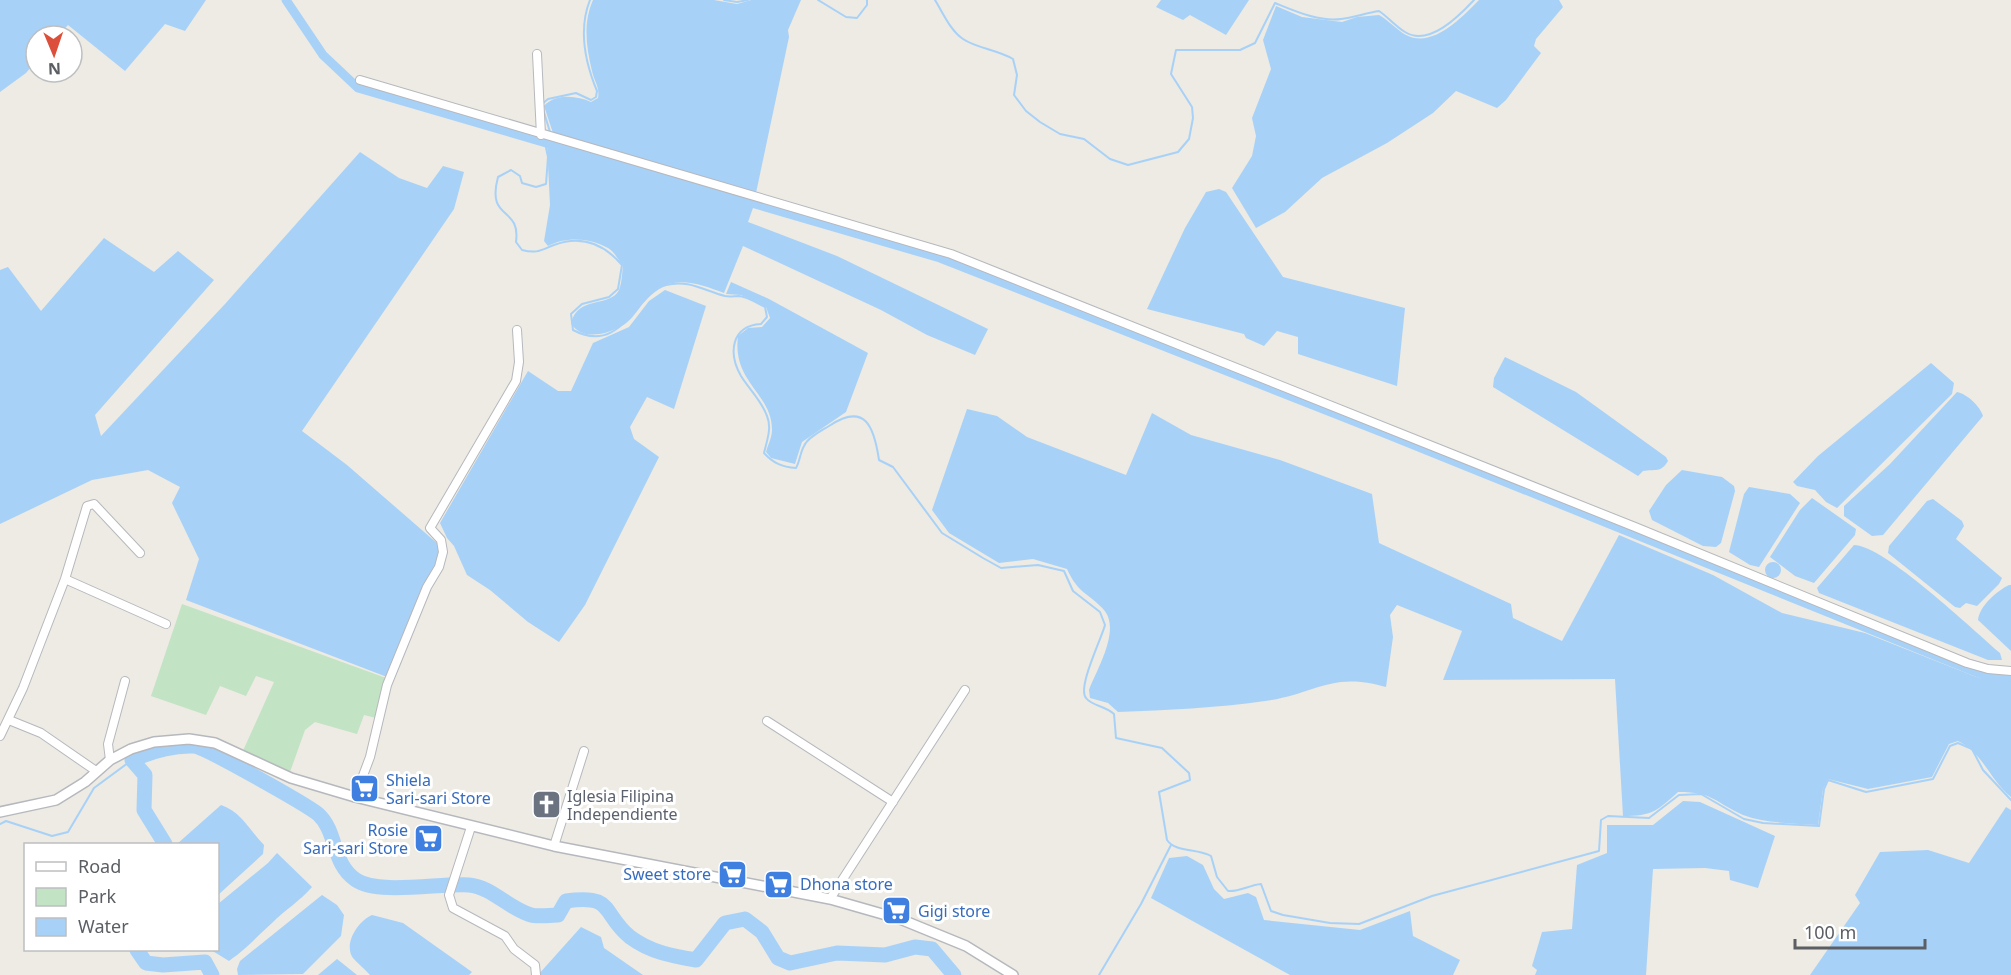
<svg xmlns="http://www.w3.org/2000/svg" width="2011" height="975" viewBox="0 0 2011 975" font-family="'Noto Sans',sans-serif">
<rect width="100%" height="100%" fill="#edebe3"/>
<path fill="#c2e3c4" d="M 182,604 L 386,678 L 376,718 L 364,715 L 357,734 L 315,722 L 305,730 L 290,772 L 242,753 L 274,682 L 256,676 L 246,696 L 220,686 L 206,715 L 151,696 Z"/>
<path fill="#a8d1f8" d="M 0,0 L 206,0 L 185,31 L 165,24 L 125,71 L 68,25 L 58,36 L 36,36 L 36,61 L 26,73 L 0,92 Z
M 593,0 L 714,0 L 737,4 L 751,0 L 801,0 L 788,30 L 789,37 L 756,193 L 554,136 L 544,106 C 556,93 577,96 591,102 L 598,98 C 600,87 594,81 592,71 C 586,46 583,23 593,0 Z
M 1161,0 L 1249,0 L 1226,35 L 1190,15 L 1183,20 L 1156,7 Z
M 1479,0 L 1559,0 L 1563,7 L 1536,39 L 1534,46 L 1541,53 L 1506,100 L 1497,108 L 1456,91 L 1433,113 L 1387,143 L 1322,178 L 1285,212 L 1256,228 L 1232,188 L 1252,156 L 1256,136 L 1252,118 L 1271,69 L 1263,40 L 1276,6 L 1302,17 L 1342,22 L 1357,17 L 1379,15 C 1388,20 1397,30 1406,35 C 1433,49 1462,17 1479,0 Z
M 547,145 L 754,205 L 748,222 L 837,256 L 988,329 L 975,355 L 927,335 L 881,310 L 743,246 L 724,293 C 705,286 685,278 665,285 C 645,292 640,313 625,324 C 610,334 581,342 571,323 C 578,295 610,308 619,290 C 622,283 622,273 623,266 C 619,261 614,251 608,248 C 591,238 566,236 548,246 L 544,241 L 550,205 Z
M 360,152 L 399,178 L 427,188 L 443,166 L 464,172 L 454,209 L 302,431 L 347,465 L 438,544 L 441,552 L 437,566 L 387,677 L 186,600 L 199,559 L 172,503 L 180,487 L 148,470 L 92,480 L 0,524 L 0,270 L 8,267 L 41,311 L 104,238 L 154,272 L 178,251 L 214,280 L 95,415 L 101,436 L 225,304 Z
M 1219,189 L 1226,192 L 1283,277 L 1405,308 L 1397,386 L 1298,354 L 1298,337 L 1277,331 L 1264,346 L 1246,338 L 1244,334 L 1147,309 L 1185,228 L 1206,192 Z
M 731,282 L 769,299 L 868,353 L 846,412 L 802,442 L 795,464 L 771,458 L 766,452 C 768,445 772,437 772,430 C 772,393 732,383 738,336 L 748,328 L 762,327 L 770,318 L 766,307 L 741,295 L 726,294 Z
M 665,290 L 706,306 L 674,409 L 647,397 L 630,427 L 634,439 L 659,457 L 585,605 L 559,642 L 528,622 L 490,590 L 467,575 L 454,546 L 447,538 L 440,523 L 528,371 L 558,391 L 571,391 L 593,343 L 629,327 L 649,301 Z
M 1505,357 L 1576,392 L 1666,457 L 1668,461 C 1661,473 1655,469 1643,471 L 1638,476 L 1493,387 L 1494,378 Z
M 1931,363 L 1954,383 L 1952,394 L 1837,508 L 1826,502 L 1815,490 L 1797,486 L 1793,482 L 1818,456 Z
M 1957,392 C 1967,394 1980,406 1983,416 L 1883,535 L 1872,536 L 1844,516 L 1844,506 L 1890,464 Z
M 967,409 L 997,416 L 1027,437 L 1126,475 L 1152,413 L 1191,435 L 1280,460 L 1372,494 L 1379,543 L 1511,604 L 1513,618 L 1562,641 L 1619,535 L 1713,575 L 1782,613 L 1865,633 L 1979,678 L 2011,681 L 2011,797 C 1990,780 1983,753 1958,741 L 1949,744 L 1932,777 L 1868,789 L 1828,779 L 1823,789 L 1818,825 C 1793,823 1767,824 1743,815 C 1714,802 1714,792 1678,792 C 1657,811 1652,816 1623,816 L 1615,679 L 1443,680 L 1462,631 L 1397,605 L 1390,615 L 1393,637 L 1386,687 C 1331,671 1316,694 1265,701 C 1216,708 1167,710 1118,712 L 1108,703 L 1090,698 L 1089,690 C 1097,669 1121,630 1104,610 C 1088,592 1079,595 1067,569 L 1033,559 L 999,563 L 949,533 L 932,510 Z
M 1682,470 L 1722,477 L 1734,486 L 1735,491 L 1721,543 L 1716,547 L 1703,546 L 1652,520 L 1649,511 L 1666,485 Z
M 1749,487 L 1790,494 L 1800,503 L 1759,567 L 1750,565 L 1729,552 L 1744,494 Z
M 1812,498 L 1856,529 L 1855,535 L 1814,583 L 1795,576 L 1770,557 L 1800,510 Z
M 1933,499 L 1962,521 L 1964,526 L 1956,539 L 2002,578 L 1999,584 L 1977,606 L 1966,603 L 1960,608 L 1955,607 L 1888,553 L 1889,546 L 1927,501 Z
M 1854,545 C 1884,545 1974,631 2000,653 L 2002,660 L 1988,660 L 1819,593 L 1817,588 Z
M1765 570a8 8 0 1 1 16 0a8 8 0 1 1-16 0Z
M 2009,585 L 2011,585 L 2011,651 L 1978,620 C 1980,605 1997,591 2009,585 Z
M 1683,801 L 1700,802 L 1775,836 L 1758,888 L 1730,880 L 1729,871 L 1705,868 L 1653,869 L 1646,975 L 1535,975 L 1537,970 L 1532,966 L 1542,932 L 1572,929 L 1577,865 L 1607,853 L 1607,825 L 1653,825 Z
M 221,805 C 242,812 249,830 264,845 L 263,854 L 218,895 L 218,844 L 177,844 Z
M 2006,807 L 2011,810 L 2011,975 L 1810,975 L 1860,903 L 1855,895 L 1880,852 L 1928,850 L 1969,863 Z
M 277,853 L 312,887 C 300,901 285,910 272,923 C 255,938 248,948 229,961 L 211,950 L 218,950 L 218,904 L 268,863 Z
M 1187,856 L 1203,865 L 1214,889 L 1224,899 L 1248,893 L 1256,897 L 1264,920 L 1360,930 L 1410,911 L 1413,936 L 1460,960 L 1453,975 L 1290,975 L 1151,898 L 1169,858 Z
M 322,895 L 337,905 L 344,915 L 341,936 L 303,974 L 238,975 L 237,969 L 240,961 Z
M 372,915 L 403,923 L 472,972 L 469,975 L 370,975 C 365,969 358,964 353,958 C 343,944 358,921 372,915 Z
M 581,927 L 601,937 L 604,948 L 643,975 L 538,975 Z
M 337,959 L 357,975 L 318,975 Z"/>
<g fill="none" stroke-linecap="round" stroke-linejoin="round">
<path stroke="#a8d1f8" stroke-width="2" d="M 724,0 L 737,2 L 748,0
M 818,0 L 846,17 L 857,18 L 867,5 L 867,0
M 935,0 C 943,13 950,30 963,39 C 976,48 998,50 1013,59 L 1017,75 L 1014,95 L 1026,111 L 1040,122 L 1060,134 L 1084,139 L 1110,159 L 1128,165 L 1178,152 L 1189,139 L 1193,118 L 1192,107 L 1171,74 L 1176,50 L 1240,50 L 1255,43 L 1275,3 C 1295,11 1319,22 1341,19 C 1352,18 1366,13 1379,11 C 1388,17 1396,27 1405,32 C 1429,47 1459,16 1474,0
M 542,104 L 548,99 L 576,93 L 591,100 L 596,97 L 597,91 C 585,62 578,30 590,0
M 543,109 L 550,132
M 550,137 L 545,143 L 548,157 L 546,184 L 536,187 L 522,183 L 520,176 L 511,170 L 498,177 C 486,222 521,205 516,242 L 522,250 C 537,254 541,250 554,245 C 581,235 604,244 622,265 L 618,289 L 609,297 L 582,304 L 571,314 L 573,330 C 622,356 635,294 666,285 C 688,279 705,291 725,296 C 730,297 734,296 739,296 C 748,297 757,303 765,307 L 767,317 L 761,324 C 731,326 728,353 741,376 C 749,389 762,401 767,416 C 772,428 767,440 764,453 C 773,463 782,467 796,468 C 800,461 800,453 804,446 C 808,437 821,431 829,426 C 865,402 874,426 879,460 L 893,467 L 942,533 L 983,558 L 1001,568 L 1038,565 L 1064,571 L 1073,591 L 1100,612 L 1105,625 C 1101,640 1077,688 1086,698 C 1092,706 1106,706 1114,714 L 1116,738 L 1162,748 L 1189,773 L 1190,780 L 1159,792 L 1167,840 C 1176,853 1197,848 1211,856 L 1217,877 L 1228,891 C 1239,892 1250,885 1261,884 L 1271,911 L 1283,915 L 1330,923 L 1359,924 L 1432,896 L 1599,851 L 1601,820 L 1608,816 L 1649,818 L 1679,795 L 1701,794 L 1744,819 L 1763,823 L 1819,826 L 1824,789 L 1828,780 L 1866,792 L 1933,779 L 1950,746 L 1958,743 L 1972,749 L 1983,770 L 2011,800
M 0,824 L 6,821 L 52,836 L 68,832 L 94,788 L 132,760
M 1099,975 L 1141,904 L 1171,845"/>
<path stroke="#a8d1f8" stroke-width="9" d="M 286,0 L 323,55 L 358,88 L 940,258 L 1389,435 L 1986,676 L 2011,677"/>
<path stroke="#a8d1f8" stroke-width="15" d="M 165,844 L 144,810 L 145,775 L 132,760 C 152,751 172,745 194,746 C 205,747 307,805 318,814 C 338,832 331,863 356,880 C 378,895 440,883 469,885 C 492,887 509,909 531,915 C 538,917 550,915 558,915 L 566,901 C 615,894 601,913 630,937 C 650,952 672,956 696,960 L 725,923 L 745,919 L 762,932 L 778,958 L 790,963 L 837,953 L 885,955 L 915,947 L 932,949 L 954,975
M 137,950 L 146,963 L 163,965 L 205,962 L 212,975"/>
<defs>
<path id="minor" d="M 537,54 L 541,135
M 360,80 L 951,254 L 1635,527 L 1967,663 L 1988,669 L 2011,671
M 65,579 L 166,624
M 9,720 L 41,733 L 96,771
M 767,721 L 893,802
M 0,736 L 23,688 L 65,579 L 87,506 L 94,504 L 140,553
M 110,760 L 108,744 L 125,681
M 355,797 L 370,757 L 387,685 L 427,587 L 439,567 L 443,552 L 441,540 L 430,528 L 516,381 L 519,362 L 517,330
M 471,827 L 449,895 L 453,908 L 505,936 L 514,949 L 535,965 L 536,975
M 554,846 L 584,751
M 830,899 L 965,690"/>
<path id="tertiary" d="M 0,812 L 56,800 L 85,782 L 110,760 L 131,749 L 154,742 L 189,739 L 215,743 L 291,778 L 355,797 L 554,846 L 830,899 L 900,919 L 966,946 L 1013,975"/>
</defs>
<use href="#minor" stroke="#b6b8bd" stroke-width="10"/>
<use href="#tertiary" stroke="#b6b8bd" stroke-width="12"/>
<use href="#minor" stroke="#fff" stroke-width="8"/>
<use href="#tertiary" stroke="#fff" stroke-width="9"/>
</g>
<defs>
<symbol id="supermarket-square" viewBox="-11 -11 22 22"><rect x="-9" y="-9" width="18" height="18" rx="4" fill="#3f7fe0" stroke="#fff"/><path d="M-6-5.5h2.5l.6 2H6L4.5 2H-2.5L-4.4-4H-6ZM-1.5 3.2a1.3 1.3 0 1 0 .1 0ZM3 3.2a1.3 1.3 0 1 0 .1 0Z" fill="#fff"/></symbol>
<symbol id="church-square" viewBox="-11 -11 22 22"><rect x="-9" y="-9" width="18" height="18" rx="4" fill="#6b7280" stroke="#fff"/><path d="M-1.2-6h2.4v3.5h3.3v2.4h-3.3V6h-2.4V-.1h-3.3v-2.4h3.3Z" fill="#fff"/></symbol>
</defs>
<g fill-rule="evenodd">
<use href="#supermarket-square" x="348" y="772" width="33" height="33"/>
<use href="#church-square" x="530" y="788" width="33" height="33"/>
<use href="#supermarket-square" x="412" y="822" width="33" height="33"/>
<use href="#supermarket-square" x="716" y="858" width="33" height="33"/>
<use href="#supermarket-square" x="762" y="868" width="33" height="33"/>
<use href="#supermarket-square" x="880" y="894" width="33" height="33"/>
</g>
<g text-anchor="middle" stroke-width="6" stroke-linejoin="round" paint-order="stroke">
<g font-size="16" fill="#366cbe" stroke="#fff" text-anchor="start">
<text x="386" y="786">Shiela<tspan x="386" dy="18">Sari-sari Store</tspan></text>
<text x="408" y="836" text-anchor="end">Rosie<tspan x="408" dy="18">Sari-sari Store</tspan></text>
<text x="711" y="880" text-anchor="end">Sweet store</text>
<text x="800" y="890">Dhona store</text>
<text x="918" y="917">Gigi store</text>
</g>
<g font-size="16" fill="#5b616d" stroke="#fff" text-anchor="start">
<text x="567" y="802">Iglesia Filipina<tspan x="567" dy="18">Independiente</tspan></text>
</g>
</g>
<rect x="24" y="843" width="195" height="108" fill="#ffffff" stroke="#bdbfc1" stroke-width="1.5"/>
<rect x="36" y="862" width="30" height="9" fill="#ffffff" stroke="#bdbfc1" stroke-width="1.5"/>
<text x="78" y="873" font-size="18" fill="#5b5e63">Road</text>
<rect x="36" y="888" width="30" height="18" fill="#c2e3c4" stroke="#bdbfc1" stroke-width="1.5"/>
<text x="78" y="903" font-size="18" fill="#5b5e63">Park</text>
<rect x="36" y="918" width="30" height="18" fill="#a8d1f8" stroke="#bdbfc1" stroke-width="1.5"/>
<text x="78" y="933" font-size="18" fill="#5b5e63">Water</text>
<g transform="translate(54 54) rotate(178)"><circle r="28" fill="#ffffff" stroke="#bdbfc1" stroke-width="1.5"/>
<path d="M0-4.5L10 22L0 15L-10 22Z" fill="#dc503b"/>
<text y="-9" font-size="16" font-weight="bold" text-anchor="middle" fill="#5b5e63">N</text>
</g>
<path d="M1795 939v9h130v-9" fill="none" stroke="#5b5e63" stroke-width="3"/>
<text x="1804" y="939" font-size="18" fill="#5b5e63" stroke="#ffffff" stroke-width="4.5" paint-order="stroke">100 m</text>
</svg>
